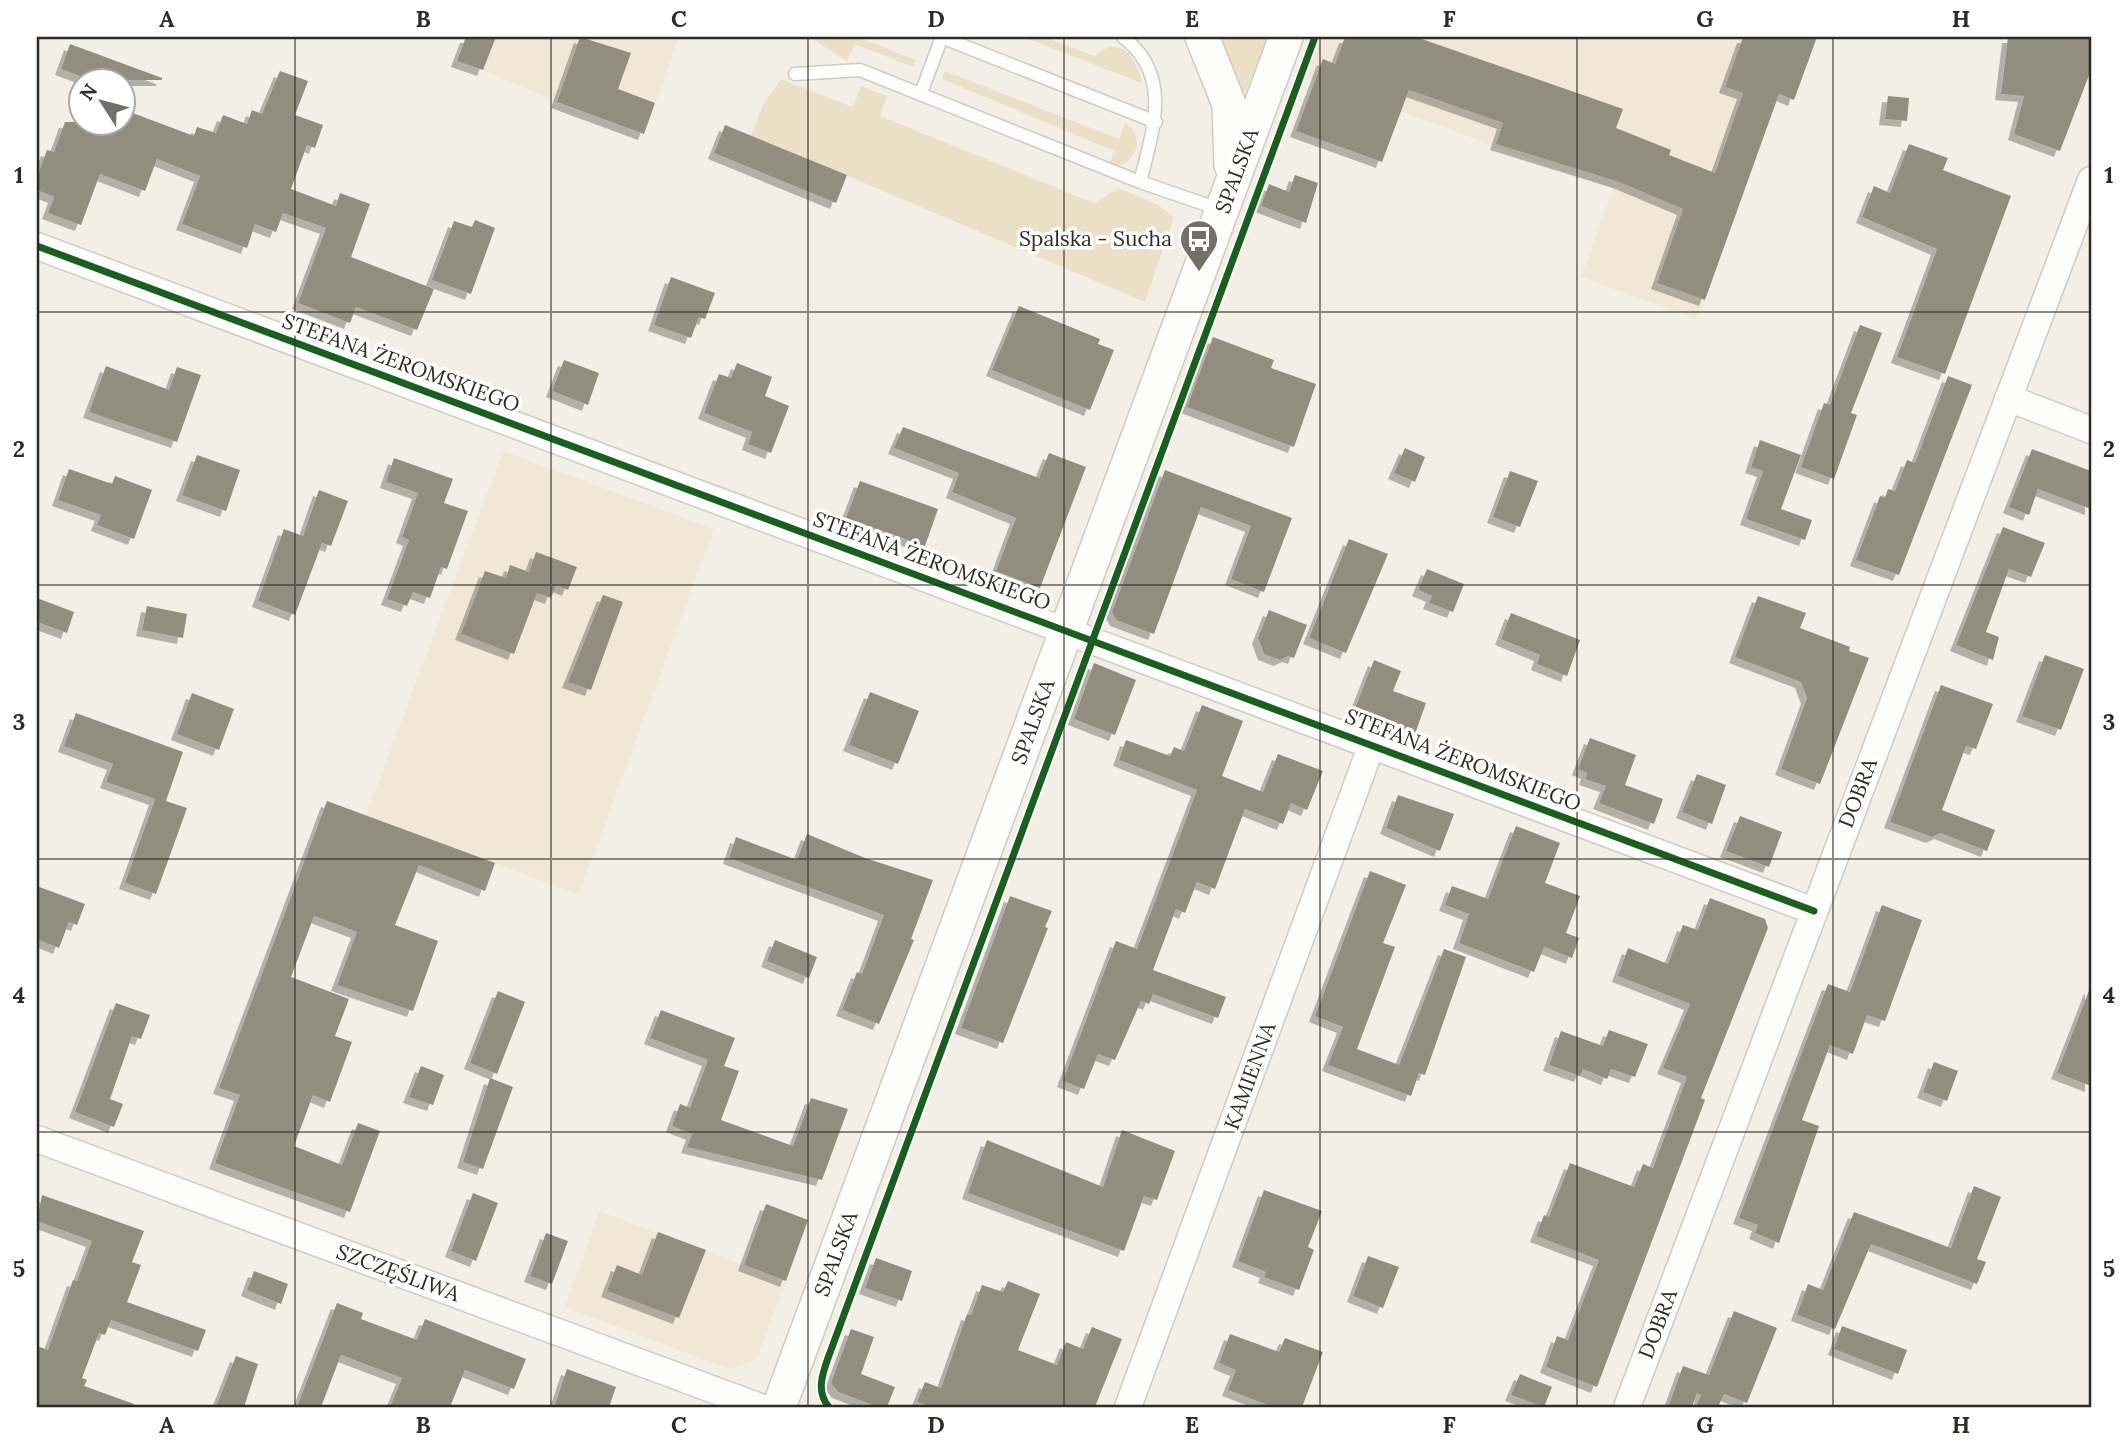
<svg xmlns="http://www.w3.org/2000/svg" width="2128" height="1444" viewBox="0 0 2128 1444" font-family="Lora,serif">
<defs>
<filter id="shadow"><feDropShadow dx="-6" dy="6" stdDeviation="0" flood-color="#0004"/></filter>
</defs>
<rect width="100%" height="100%" fill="#f3efe7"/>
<path fill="#f0e7d7" d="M 496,37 L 679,37 L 644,134 L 557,102 L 483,70 Z
M 1321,37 L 1799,37 L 1697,319 L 1581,277 L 1613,189 L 1305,77 Z
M 503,451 L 714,529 L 579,895 L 366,815 Z
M 599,1211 L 786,1281 L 756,1360 L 729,1369 L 565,1307 Z"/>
<path fill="#ebdfc7" d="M 809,37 L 857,37 L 916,60 L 913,67 L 855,44 L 847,61 Z
M 1023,37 L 1045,37 L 1094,56 C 1120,33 1137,57 1142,83 Z
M 1213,37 L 1268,37 L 1246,91 L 1241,96 Z
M 945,71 L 1119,139 L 1125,123 C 1143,134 1140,155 1122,165 L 1110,163 L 1114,151 L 942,79 Z
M 781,79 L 853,107 L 861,86 L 887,96 L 880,116 L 1094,203 L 1119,188 L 1158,205 L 1174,217 L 1145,302 L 751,135 L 763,105 Z"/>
<path fill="#938d80" filter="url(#shadow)" d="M 466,37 L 496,37 L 483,70 L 457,61 Z
M 580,37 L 631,53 L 618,89 L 655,103 L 644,134 L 557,102 Z
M 1345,37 L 1416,37 L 1623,109 L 1616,128 L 1671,150 L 1669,155 L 1715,173 L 1743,93 L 1725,87 L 1743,37 L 1817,37 L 1794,100 L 1779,94 L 1705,300 L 1657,283 L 1683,209 L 1619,182 L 1496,144 L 1503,123 L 1409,90 L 1382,162 L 1296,131 L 1323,59 L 1335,64 Z
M 2008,37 L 2091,37 L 2091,70 L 2060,151 L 2014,134 L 2024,96 L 2001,94 Z
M 70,44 L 162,78 L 162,80 L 91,80 L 61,69 Z
M 280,71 L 308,81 L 295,115 L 323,125 L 315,148 L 307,145 L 291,189 L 336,206 L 340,193 L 370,204 L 351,257 L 434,289 L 417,330 L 356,307 L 350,323 L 298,303 L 326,228 L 283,213 L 276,232 L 255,224 L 247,248 L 182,224 L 200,176 L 157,159 L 145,191 L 100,174 L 81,225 L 48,213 L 54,197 L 37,190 L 37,177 L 47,150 L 54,152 L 65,122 L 122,122 L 122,109 L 194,136 L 197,127 L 216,133 L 223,115 L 247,124 L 252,110 L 262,114 Z
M 1888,96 L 1909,98 L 1907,121 L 1885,119 Z
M 725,125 L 847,175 L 836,203 L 714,153 Z
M 1909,144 L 1948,158 L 1943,170 L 2011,196 L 1945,374 L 1897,357 L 1937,249 L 1862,217 L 1874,186 L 1890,193 Z
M 1295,175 L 1318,183 L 1306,223 L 1261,206 L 1269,184 L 1289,192 Z
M 475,220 L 495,228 L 471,294 L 432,280 L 454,221 L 472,227 Z
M 671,277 L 715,293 L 705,319 L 699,317 L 691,338 L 654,325 Z
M 1019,306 L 1100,339 L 1098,344 L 1114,350 L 1090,410 L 992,370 Z
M 1860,325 L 1882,333 L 1851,413 L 1857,415 L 1834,479 L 1801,467 L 1824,403 L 1830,405 Z
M 1213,337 L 1274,360 L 1271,368 L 1316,384 L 1294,447 L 1187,407 Z
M 564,360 L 599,373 L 588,405 L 552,391 Z
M 737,363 L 772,377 L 765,396 L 789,406 L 771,453 L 748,444 L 752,432 L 704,413 L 719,374 L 731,378 Z
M 106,366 L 169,390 L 177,367 L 201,375 L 177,442 L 89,412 Z
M 1948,376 L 1972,385 L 1899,575 L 1856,560 L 1880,496 L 1885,498 L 1888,489 L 1895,491 L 1907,460 L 1915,463 Z
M 903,427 L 1039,478 L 1049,453 L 1086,467 L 1040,588 L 996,571 L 1016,518 L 952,492 L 959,473 L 894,448 Z
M 1760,440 L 1801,455 L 1781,509 L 1812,520 L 1805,540 L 1746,519 L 1763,471 L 1751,467 Z
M 1405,448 L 1425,457 L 1415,482 L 1394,473 Z
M 2032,449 L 2091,471 L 2091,509 L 2038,489 L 2029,515 L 2009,507 Z
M 197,455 L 240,470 L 226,511 L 182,495 Z
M 394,458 L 453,479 L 444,503 L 468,511 L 447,569 L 441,567 L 430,598 L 413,592 L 407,606 L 387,599 L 409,540 L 402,537 L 418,493 L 386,482 Z
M 69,469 L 112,484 L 115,476 L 152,490 L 134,539 L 97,525 L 101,515 L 58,500 Z
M 1165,470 L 1292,518 L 1264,592 L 1231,579 L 1251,526 L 1201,507 L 1154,634 L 1116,620 L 1112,612 Z
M 1510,471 L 1538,481 L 1520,527 L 1493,517 Z
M 860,481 L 938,509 L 925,546 L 846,518 Z
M 319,490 L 348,501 L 331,546 L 317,541 L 322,543 L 295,615 L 258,601 L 284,529 L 303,536 Z
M 2003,527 L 2045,543 L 2031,577 L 2009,569 L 1986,632 L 1999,637 L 1993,660 L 1956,645 Z
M 1349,539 L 1388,554 L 1346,653 L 1309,638 Z
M 536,552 L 577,567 L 568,590 L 556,585 L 551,598 L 537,593 L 514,654 L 461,634 L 485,571 L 506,578 L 510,565 L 529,572 Z
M 1427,569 L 1464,584 L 1453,612 L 1429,603 L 1432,596 L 1418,590 Z
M 603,595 L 623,602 L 591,690 L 568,682 Z
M 1758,596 L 1806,613 L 1800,628 L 1850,647 L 1849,651 L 1869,658 L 1820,784 L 1781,769 L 1807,698 L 1801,682 L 1735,657 Z
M 37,598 L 74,612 L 67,633 L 37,622 Z
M 147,606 L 187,614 L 183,638 L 142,630 Z
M 1269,610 L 1307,625 L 1294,658 L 1288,656 L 1280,660 L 1264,654 L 1258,638 Z
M 1511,613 L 1580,640 L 1567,676 L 1537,664 L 1540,655 L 1501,639 Z
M 2045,655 L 2084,669 L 2061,730 L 2022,716 Z
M 1374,660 L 1401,671 L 1393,691 L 1426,703 L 1415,734 L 1354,711 Z
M 1094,663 L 1136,680 L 1115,735 L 1074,719 Z
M 1941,685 L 1993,704 L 1976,749 L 1966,746 L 1942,810 L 1995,830 L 1987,851 L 1940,833 L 1932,837 L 1890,822 Z
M 870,692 L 919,711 L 898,764 L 849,745 Z
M 192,693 L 234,709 L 219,750 L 177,734 Z
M 1202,705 L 1243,721 L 1222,776 L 1263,792 L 1278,754 L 1323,771 L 1307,810 L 1291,803 L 1283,824 L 1245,809 L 1215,889 L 1197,882 L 1185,913 L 1176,909 L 1153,970 L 1226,997 L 1218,1018 L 1153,994 L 1149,1004 L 1141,1001 L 1115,1060 L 1098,1054 L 1084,1089 L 1063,1081 L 1116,941 L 1137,949 L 1197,790 L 1119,760 L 1126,740 L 1170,756 L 1174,747 L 1184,751 Z
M 76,713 L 183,752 L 166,801 L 187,808 L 156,894 L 125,883 L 155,799 L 106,782 L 113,764 L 64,746 Z
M 1590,738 L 1636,755 L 1625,785 L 1663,799 L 1654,824 L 1599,803 L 1606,786 L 1585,779 L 1587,773 L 1578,769 Z
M 1697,774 L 1726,785 L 1712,824 L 1682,812 Z
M 1398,795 L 1454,814 L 1440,851 L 1386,828 Z
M 327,801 L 495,863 L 485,891 L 419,865 L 395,925 L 438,941 L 413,1011 L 337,985 L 357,932 L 314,916 L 291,977 L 349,999 L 335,1036 L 352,1042 L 330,1102 L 313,1095 L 294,1146 L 342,1165 L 358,1123 L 380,1131 L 350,1212 L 215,1163 L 240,1095 L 219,1088 Z
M 1740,816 L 1782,832 L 1769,867 L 1726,851 Z
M 1516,826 L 1560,843 L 1545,883 L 1580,896 L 1566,933 L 1579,938 L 1572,958 L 1544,947 L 1534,972 L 1459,943 L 1469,914 L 1445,905 L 1452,886 L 1488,899 Z
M 807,834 L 865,858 L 933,880 L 911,939 L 914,940 L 879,1024 L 842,1010 L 857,972 L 862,974 L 884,915 L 729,858 L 736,837 L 797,860 Z
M 1370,871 L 1406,885 L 1383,943 L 1395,947 L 1357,1049 L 1399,1065 L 1444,949 L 1466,957 L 1425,1075 L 1419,1073 L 1411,1096 L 1328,1065 L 1343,1027 L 1315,1016 Z
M 37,886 L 85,904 L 77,925 L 69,922 L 59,948 L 37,939 Z
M 1010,896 L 1052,911 L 1045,927 L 1048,928 L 1003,1043 L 961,1028 Z
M 1710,898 L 1765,919 L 1768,928 L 1701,1098 L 1705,1100 L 1597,1387 L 1546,1367 L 1557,1336 L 1568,1340 L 1599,1260 L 1536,1236 L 1544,1215 L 1549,1217 L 1570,1163 L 1634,1187 L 1643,1164 L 1653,1168 L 1687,1077 L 1663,1068 L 1690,1004 L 1618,976 L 1628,948 L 1668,964 L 1683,925 L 1698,930 Z
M 1882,905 L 1922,920 L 1885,1021 L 1867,1015 L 1853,1054 L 1830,1045 L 1802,1120 L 1819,1126 L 1779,1243 L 1755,1233 L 1758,1225 L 1739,1218 L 1828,984 L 1850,992 Z
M 775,940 L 817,957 L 809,978 L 767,961 Z
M 2090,988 L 2091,988 L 2091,1086 L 2057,1073 Z
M 498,991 L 525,1002 L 497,1074 L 470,1063 Z
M 116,1003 L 150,1015 L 141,1039 L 132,1036 L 110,1099 L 123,1104 L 114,1127 L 75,1112 Z
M 661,1010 L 735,1038 L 724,1066 L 739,1071 L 721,1120 L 793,1146 L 811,1098 L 848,1109 L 822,1180 L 687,1147 L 692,1134 L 672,1126 L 680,1104 L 690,1108 L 708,1060 L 650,1038 Z
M 1609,1030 L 1648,1044 L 1635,1077 L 1611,1069 L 1607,1079 L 1583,1069 L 1580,1076 L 1549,1065 L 1561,1031 L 1603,1046 Z
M 1934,1062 L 1958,1071 L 1947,1101 L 1923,1092 Z
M 421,1066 L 444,1075 L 433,1105 L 409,1097 Z
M 490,1078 L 513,1087 L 483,1169 L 463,1162 Z
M 1122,1130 L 1175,1151 L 1157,1200 L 1144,1196 L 1124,1251 L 968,1193 L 987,1140 L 1103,1187 Z
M 1974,1186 L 2001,1197 L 1977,1259 L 1986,1262 L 1977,1284 L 1871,1244 L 1835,1329 L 1797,1315 L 1808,1284 L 1823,1290 L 1854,1212 L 1951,1248 Z
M 1264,1190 L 1322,1211 L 1308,1247 L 1314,1250 L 1299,1290 L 1264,1277 L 1266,1272 L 1238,1261 Z
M 473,1193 L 498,1203 L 476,1261 L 451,1251 Z
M 42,1195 L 144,1231 L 132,1262 L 141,1265 L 127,1302 L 206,1330 L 198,1351 L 111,1320 L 105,1335 L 99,1333 L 82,1378 L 87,1380 L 84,1386 L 134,1404 L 134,1407 L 37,1407 L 37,1346 L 48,1350 L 73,1280 L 77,1281 L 92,1241 L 37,1221 Z
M 766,1204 L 808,1220 L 786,1281 L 744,1265 Z
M 658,1232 L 706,1250 L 679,1318 L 607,1291 L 617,1265 L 642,1275 Z
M 546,1233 L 568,1241 L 552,1284 L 530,1276 Z
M 1368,1256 L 1399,1267 L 1383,1308 L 1353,1296 Z
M 876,1258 L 912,1271 L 902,1301 L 865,1288 Z
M 254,1271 L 288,1284 L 281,1304 L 247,1290 Z
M 1008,1281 L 1040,1294 L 1018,1350 L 1057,1365 L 1066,1342 L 1083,1349 L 1092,1327 L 1122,1339 L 1095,1407 L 931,1407 L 917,1402 L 925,1382 L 941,1388 L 967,1314 L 971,1315 L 982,1285 L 1003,1292 Z
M 337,1303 L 363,1313 L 361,1319 L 417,1340 L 425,1319 L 526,1359 L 514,1389 L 465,1370 L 450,1407 L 390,1407 L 402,1378 L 341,1355 L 321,1407 L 297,1407 Z
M 1734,1311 L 1777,1328 L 1747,1403 L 1724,1394 L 1718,1407 L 1696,1407 L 1701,1395 L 1697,1393 L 1692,1407 L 1668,1407 L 1683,1366 L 1709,1375 Z
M 1842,1326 L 1907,1350 L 1898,1374 L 1834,1349 Z
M 851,1329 L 874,1337 L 861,1374 L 895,1387 L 887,1407 L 878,1407 L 838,1392 L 831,1383 Z
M 1230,1334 L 1279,1352 L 1285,1338 L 1323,1352 L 1302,1407 L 1273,1407 L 1228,1390 L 1236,1370 L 1219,1363 Z
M 236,1356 L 258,1364 L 244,1407 L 216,1407 Z
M 567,1369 L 616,1387 L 609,1407 L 554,1407 Z
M 1520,1374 L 1552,1387 L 1544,1407 L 1511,1395 Z"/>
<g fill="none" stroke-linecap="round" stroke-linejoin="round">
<defs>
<path id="service" d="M 941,37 L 1156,122
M 1123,37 C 1173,75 1153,130 1140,182
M 795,74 L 860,70 L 1140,182 L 1219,209
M 921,93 L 942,37"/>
<path id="minor" d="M 37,246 L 1814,911
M 2008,398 L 2091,430
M 37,1139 L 760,1407
M 1128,1407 L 1372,744
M 1627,1407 L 2091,180"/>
<path id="tertiary" d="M 1202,37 L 1229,104 L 1231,165
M 779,1407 L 1286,37"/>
</defs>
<use href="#service" stroke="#cfcbc4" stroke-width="15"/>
<use href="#minor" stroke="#cfcbc4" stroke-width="29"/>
<use href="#tertiary" stroke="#cfcbc4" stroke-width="36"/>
<use href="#service" stroke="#fdfdfb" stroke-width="12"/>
<use href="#minor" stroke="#fdfdfb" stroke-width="26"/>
<use href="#tertiary" stroke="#fdfdfb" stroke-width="33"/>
<defs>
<path id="cycleway" d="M 37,246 L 1814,911
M 829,1407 C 816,1392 822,1375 828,1358 L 1315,37"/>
</defs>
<use href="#cycleway" stroke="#fff" stroke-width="11"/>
<use href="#cycleway" stroke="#1b5e20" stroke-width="7"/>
</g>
<path fill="none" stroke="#2e2b25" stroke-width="2" stroke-opacity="0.55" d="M 295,37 L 295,1407M 551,37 L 551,1407M 808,37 L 808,1407M 1064,37 L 1064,1407M 1320,37 L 1320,1407M 1577,37 L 1577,1407M 1833,37 L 1833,1407M 37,312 L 2091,312M 37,585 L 2091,585M 37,859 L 2091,859M 37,1132 L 2091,1132"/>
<defs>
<symbol id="bus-pin" viewBox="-11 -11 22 30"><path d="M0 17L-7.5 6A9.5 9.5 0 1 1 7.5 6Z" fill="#737069" stroke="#fff"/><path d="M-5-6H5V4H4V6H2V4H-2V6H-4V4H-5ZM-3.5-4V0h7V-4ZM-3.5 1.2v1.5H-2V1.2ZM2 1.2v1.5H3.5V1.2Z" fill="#fff"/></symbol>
</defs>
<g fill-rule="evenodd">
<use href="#bus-pin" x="1177" y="217" width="44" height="60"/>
</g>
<g text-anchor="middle" stroke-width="7" stroke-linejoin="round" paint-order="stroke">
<g font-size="21" fill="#2e2b25" stroke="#fff">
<text transform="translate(1237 171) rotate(-70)" y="7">SPALSKA</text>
<text transform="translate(401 363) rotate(20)" y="7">STEFANA ŻEROMSKIEGO</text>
<text transform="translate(932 561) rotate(20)" y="7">STEFANA ŻEROMSKIEGO</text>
<text transform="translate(1033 722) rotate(-70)" y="7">SPALSKA</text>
<text transform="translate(1463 760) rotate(21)" y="7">STEFANA ŻEROMSKIEGO</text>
<text transform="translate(1858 793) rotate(-69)" y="7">DOBRA</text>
<text transform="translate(1250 1076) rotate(-70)" y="7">KAMIENNA</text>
<text transform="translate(836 1254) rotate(-70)" y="7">SPALSKA</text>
<text transform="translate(398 1273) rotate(20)" y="7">SZCZĘŚLIWA</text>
<text transform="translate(1658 1324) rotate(-69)" y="7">DOBRA</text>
</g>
<g font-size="21" fill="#2e2b25" stroke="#fff" text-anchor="end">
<text x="1172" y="246">Spalska - Sucha</text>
</g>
</g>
<rect width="2128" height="1444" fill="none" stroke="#ffffff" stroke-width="77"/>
<g transform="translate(102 102) rotate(306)"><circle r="33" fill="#ffffff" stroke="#abaaa8" stroke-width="2"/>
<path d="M0-5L12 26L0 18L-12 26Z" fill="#737069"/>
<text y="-10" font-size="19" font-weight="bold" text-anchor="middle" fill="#2e2b25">N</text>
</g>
<rect x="38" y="38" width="2052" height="1368" fill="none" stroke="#2e2b25" stroke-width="2.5"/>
<g font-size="23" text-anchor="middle" font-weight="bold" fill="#2e2b25">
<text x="167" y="27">A</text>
<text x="423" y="27">B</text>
<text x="679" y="27">C</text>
<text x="936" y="27">D</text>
<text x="1192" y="27">E</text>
<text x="1449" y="27">F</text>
<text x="1705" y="27">G</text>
<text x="1961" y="27">H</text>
<text x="19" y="183">1</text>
<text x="2109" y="183">1</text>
<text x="19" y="457">2</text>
<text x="2109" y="457">2</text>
<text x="19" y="730">3</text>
<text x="2109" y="730">3</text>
<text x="19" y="1003">4</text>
<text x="2109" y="1003">4</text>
<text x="19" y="1277">5</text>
<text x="2109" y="1277">5</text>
<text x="167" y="1433">A</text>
<text x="423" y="1433">B</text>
<text x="679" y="1433">C</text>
<text x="936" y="1433">D</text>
<text x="1192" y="1433">E</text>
<text x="1449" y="1433">F</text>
<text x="1705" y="1433">G</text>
<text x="1961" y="1433">H</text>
</g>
</svg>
